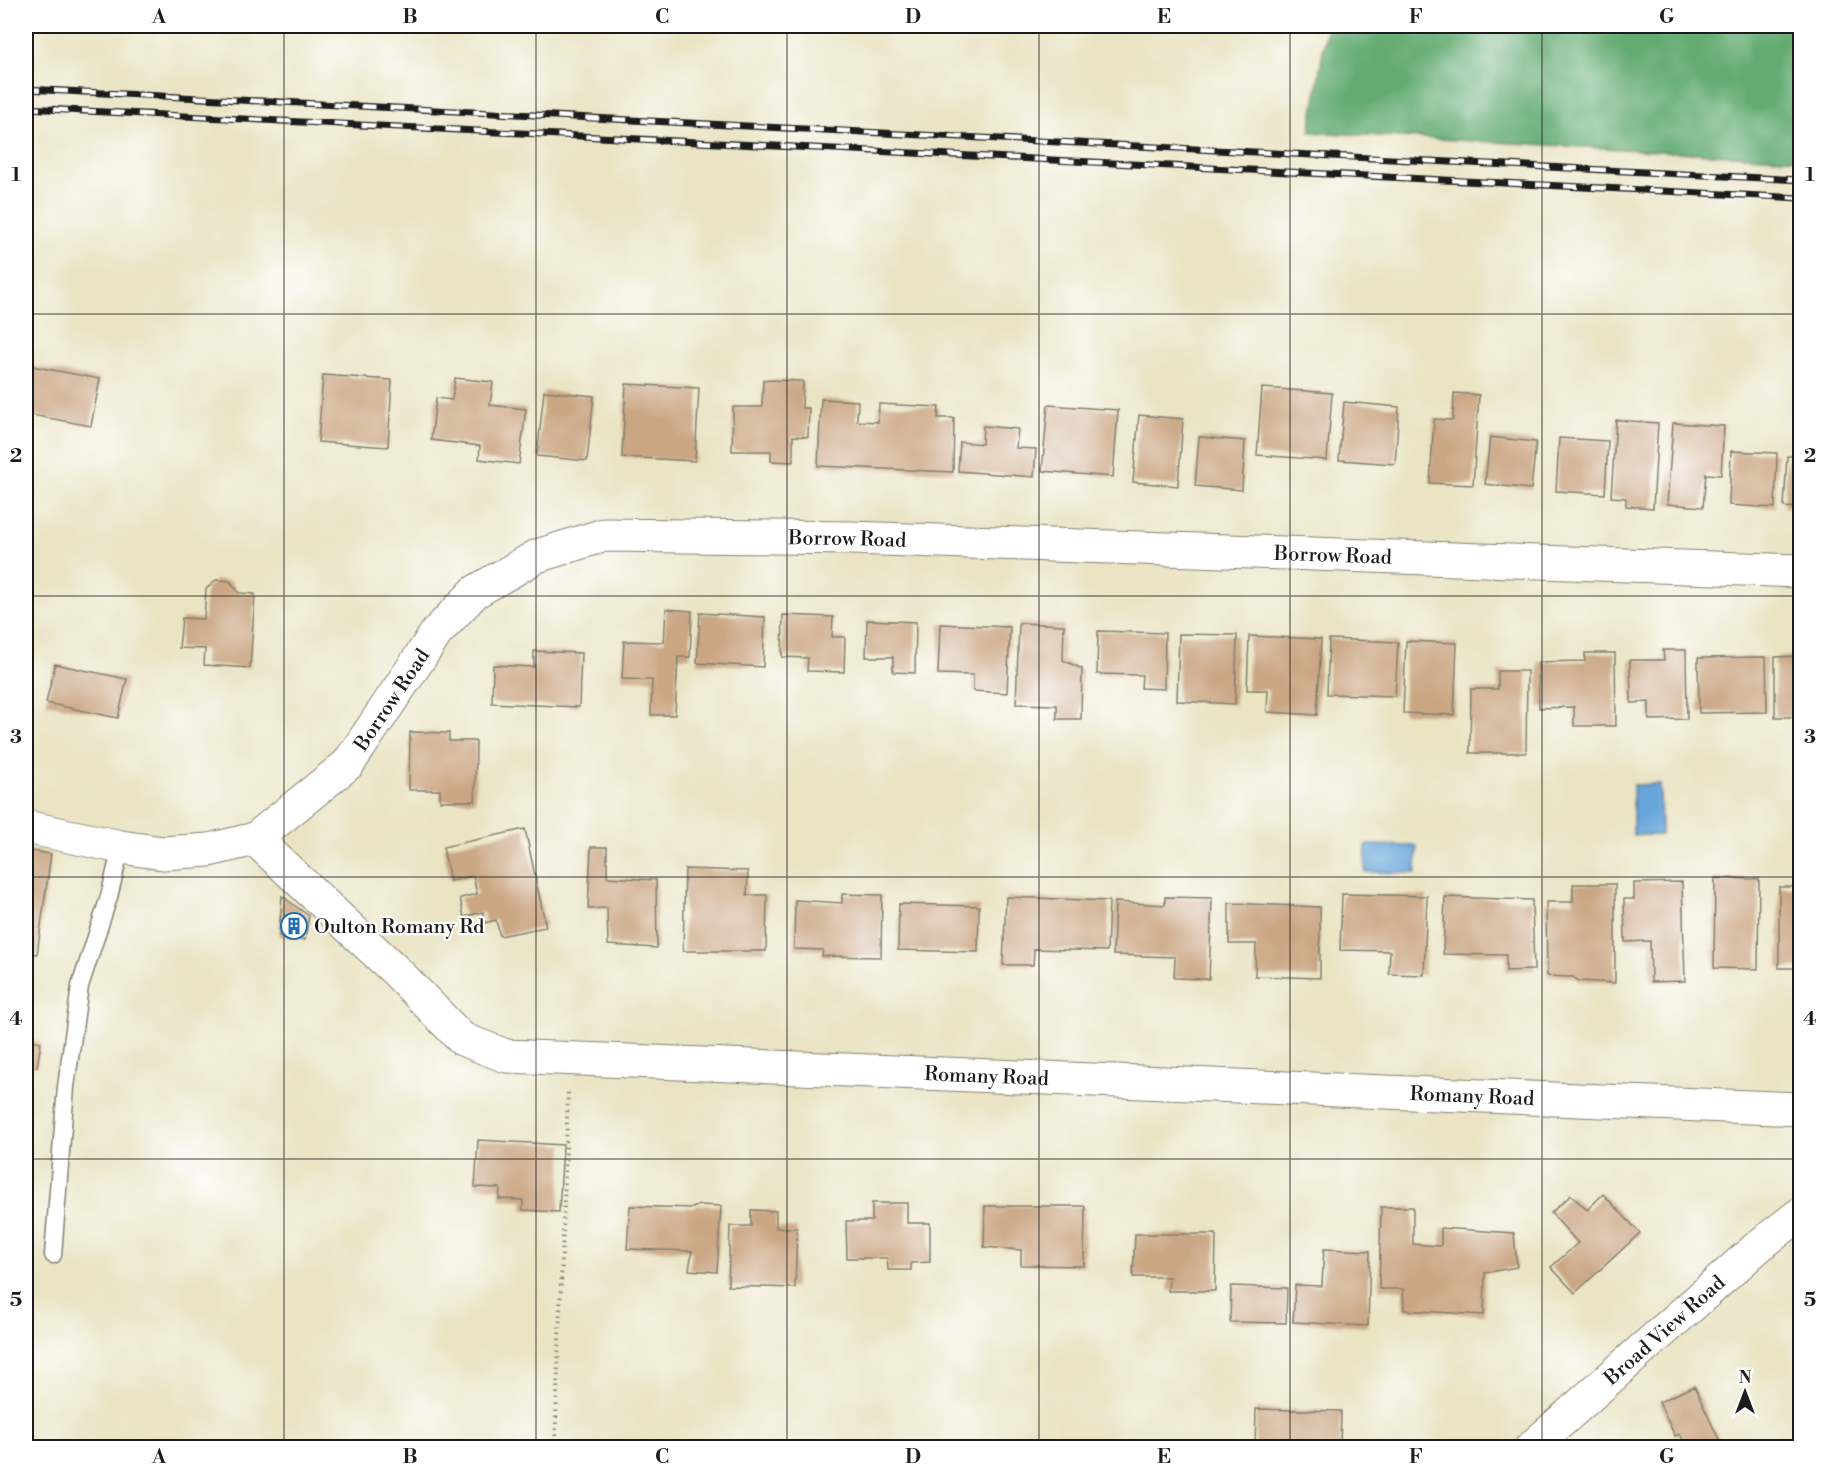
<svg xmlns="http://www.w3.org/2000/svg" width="1826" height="1473" viewBox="0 0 1826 1473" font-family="'Libre Bodoni',serif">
<rect width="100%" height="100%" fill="#fff"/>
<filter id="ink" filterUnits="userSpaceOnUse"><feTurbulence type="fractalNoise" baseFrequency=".0167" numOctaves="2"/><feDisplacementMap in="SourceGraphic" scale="12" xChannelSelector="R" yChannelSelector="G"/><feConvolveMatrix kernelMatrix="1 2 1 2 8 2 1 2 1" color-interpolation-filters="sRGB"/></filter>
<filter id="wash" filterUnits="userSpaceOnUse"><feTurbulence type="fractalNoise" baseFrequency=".008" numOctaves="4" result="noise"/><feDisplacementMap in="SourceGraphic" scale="24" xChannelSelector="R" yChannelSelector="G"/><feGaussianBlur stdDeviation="1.35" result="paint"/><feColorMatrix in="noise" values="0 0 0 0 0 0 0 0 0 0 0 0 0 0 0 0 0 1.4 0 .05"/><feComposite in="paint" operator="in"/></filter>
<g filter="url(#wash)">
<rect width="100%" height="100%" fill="#eae4c4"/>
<path fill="#64ab72" stroke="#406447" stroke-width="1.5" d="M 1327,26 L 1800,26 L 1800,159 L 1310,132 Z"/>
<path fill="#66a5d9" stroke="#41607a" stroke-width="1.5" d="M 1660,784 L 1661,835 L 1633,835 L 1633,785 Z
M 1366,845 L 1417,846 L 1416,873 L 1365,872 Z"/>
<g id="blocks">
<path fill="#caa683" d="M 32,366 L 100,379 L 91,426 L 26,414 L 26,403 Z
M 323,375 L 392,380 L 388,447 L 318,442 Z
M 455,378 L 493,382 L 490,405 L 526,409 L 519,464 L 479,459 L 480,446 L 431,440 L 436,398 L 452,400 Z
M 763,380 L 803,381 L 802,408 L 809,408 L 808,437 L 793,436 L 793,462 L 771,461 L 771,451 L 732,451 L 733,407 L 762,407 Z
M 626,384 L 699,388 L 695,461 L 622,457 Z
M 1262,388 L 1332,393 L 1327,460 L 1257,455 Z
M 544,391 L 594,396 L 587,461 L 537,456 Z
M 1454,393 L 1479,395 L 1473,485 L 1430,483 L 1434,419 L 1453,420 Z
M 821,399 L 858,401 L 857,421 L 878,422 L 879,404 L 939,407 L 938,418 L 954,418 L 953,472 L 818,466 Z
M 1344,402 L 1399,407 L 1395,464 L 1339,460 Z
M 1048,405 L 1118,410 L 1113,477 L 1042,471 Z
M 1139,415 L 1183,419 L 1178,486 L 1133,482 Z
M 1616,420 L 1658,423 L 1653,508 L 1626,506 L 1626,498 L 1611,497 Z
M 1673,423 L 1724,426 L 1721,475 L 1706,474 L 1703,507 L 1667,504 Z
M 983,426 L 1018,429 L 1016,448 L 1036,449 L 1034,477 L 958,471 L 960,442 L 982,444 Z
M 1199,437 L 1245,441 L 1242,490 L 1195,486 Z
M 1490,437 L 1536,442 L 1531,489 L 1485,484 Z
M 1559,438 L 1608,441 L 1605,494 L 1556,491 Z
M 1731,451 L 1777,453 L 1775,508 L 1729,505 Z
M 1787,456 L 1800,456 L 1800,508 L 1784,507 Z
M 216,580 L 230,581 L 239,593 L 255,594 L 250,668 L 204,665 L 205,649 L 179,648 L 182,618 L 204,619 L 206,589 Z
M 666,609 L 692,611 L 690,657 L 678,657 L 675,715 L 651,715 L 652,680 L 622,679 L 624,641 L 664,642 Z
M 700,613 L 765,617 L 763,667 L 697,663 Z
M 783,615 L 833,617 L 832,637 L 845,637 L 844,672 L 807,671 L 808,658 L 782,657 Z
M 867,620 L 916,622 L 915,673 L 893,672 L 893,657 L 866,657 Z
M 1019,623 L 1064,625 L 1063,660 L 1082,669 L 1081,719 L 1057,719 L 1057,705 L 1016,704 Z
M 940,624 L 1010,627 L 1007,693 L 973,691 L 973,675 L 938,674 Z
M 1098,631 L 1165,633 L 1164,689 L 1141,688 L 1142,675 L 1097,674 Z
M 1179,634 L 1237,635 L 1235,704 L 1177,701 Z
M 1249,636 L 1321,639 L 1317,715 L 1267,712 L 1268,690 L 1247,690 Z
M 1329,639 L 1398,642 L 1395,696 L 1327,694 Z
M 1406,641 L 1457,643 L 1454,715 L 1403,713 Z
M 1663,650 L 1686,650 L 1687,719 L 1649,720 L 1649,702 L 1631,703 L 1630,660 L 1664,660 Z
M 534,651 L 581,653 L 579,707 L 492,703 L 493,665 L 534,667 Z
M 1585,653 L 1615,653 L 1616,726 L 1574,726 L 1574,707 L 1539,708 L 1538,662 L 1585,661 Z
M 1800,656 L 1800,717 L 1775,717 L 1775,657 Z
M 1766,657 L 1767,712 L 1699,713 L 1698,658 Z
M 55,664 L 127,679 L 118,718 L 46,703 Z
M 1498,671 L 1527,671 L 1526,753 L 1470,753 L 1471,689 L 1498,689 Z
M 410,732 L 449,733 L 449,741 L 476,741 L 475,801 L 440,801 L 440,790 L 409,790 Z
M 525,829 L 546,927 L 500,936 L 496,920 L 485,923 L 483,912 L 464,917 L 460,898 L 477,894 L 473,876 L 450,881 L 443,847 Z
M 591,847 L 607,847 L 607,877 L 656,880 L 657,948 L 608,945 L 607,908 L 588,909 Z
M 26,850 L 51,854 L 37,954 L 26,952 Z
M 685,869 L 748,871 L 747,895 L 767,895 L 766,951 L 683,951 Z
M 1715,878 L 1759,879 L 1758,969 L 1714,968 Z
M 1682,882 L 1685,981 L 1651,982 L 1650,941 L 1625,942 L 1624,899 L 1634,899 L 1634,883 Z
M 1573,884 L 1615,884 L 1615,983 L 1579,981 L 1573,977 L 1547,976 L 1546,902 L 1573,902 Z
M 1779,887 L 1800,887 L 1800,968 L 1779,968 Z
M 842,894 L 882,895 L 881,957 L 822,956 L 823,950 L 794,949 L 795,900 L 842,903 Z
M 1342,894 L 1427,896 L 1424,975 L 1389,974 L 1390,951 L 1340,950 Z
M 282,896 L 309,916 L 305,940 L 279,936 Z
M 1006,897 L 1109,901 L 1107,951 L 1034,949 L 1033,965 L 1003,965 Z
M 1165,897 L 1212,898 L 1209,979 L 1174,978 L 1175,957 L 1113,955 L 1115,902 L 1165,905 Z
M 1445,897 L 1532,900 L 1534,970 L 1506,971 L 1506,955 L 1443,954 Z
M 1229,903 L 1320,907 L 1320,978 L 1255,976 L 1256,944 L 1229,944 Z
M 899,904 L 979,906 L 978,952 L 898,950 Z
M 26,1039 L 41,1042 L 37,1067 L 26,1065 Z
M 478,1140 L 563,1145 L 559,1212 L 523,1210 L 523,1200 L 499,1199 L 500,1188 L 475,1187 Z
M 1603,1194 L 1640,1233 L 1575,1293 L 1551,1267 L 1578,1243 L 1551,1213 L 1571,1195 L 1587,1210 Z
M 872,1203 L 907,1203 L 907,1223 L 930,1223 L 930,1262 L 911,1263 L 911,1270 L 888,1270 L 887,1258 L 847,1258 L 846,1221 L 872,1221 Z
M 699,1205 L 721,1206 L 717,1272 L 689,1270 L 692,1251 L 627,1249 L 630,1206 L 693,1208 Z
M 985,1206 L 1085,1206 L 1084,1266 L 1021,1265 L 1021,1250 L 984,1247 Z
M 1381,1207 L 1413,1207 L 1413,1244 L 1441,1246 L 1441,1228 L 1514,1233 L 1517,1267 L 1485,1273 L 1484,1315 L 1404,1310 L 1403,1289 L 1379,1289 Z
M 751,1210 L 776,1211 L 776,1228 L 797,1228 L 795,1288 L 728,1286 L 730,1226 L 751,1226 Z
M 1135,1234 L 1216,1234 L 1215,1291 L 1168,1291 L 1169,1277 L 1133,1277 Z
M 1324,1249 L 1370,1251 L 1368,1326 L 1293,1322 L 1295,1285 L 1322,1286 Z
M 1231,1286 L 1287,1288 L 1286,1323 L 1230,1322 Z
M 1694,1386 L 1723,1448 L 1687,1448 L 1680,1434 L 1675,1436 L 1659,1402 Z
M 1256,1409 L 1341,1411 L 1340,1448 L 1255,1447 Z
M 1800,1441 L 1800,1448 L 1787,1448 Z"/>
</g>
</g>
<g filter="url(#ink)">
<use href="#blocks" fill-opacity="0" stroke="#838070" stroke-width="1.5"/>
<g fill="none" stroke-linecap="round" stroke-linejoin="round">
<defs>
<path id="service" d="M 53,1255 L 66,1087 L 80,986 L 109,897 L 121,847"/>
<g id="minor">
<path id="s1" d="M 26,827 L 121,847 L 163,853 L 209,850 L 255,839 L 348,764 L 437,632 L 475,592 L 537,556 L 604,535 L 851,538 L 1800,571"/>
<path id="s2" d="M 255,839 L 398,973 L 462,1039 L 506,1056 L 1800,1109"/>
<path id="s3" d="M 1531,1448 L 1760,1245 L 1800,1214"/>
</g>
</defs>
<use href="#service" stroke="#838070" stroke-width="19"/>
<use href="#minor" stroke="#838070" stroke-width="35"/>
<path stroke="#838070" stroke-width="4" stroke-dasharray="1.5 4.5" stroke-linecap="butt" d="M 555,1448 L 568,1092"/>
<use href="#service" stroke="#fff" stroke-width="16"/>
<use href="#minor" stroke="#fff" stroke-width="33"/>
<defs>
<path id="rail" d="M 26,89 L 1800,180
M 26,108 L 1800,198"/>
</defs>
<use href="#rail" stroke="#1c1c1c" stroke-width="7"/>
<use href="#rail" stroke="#fff" stroke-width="4.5" stroke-dasharray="14" stroke-linecap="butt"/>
</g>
</g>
<path fill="none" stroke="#1c1c1c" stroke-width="1.5" stroke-opacity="0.55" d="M 284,26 L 284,1448M 536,26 L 536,1448M 787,26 L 787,1448M 1039,26 L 1039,1448M 1290,26 L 1290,1448M 1542,26 L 1542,1448M 26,314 L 1800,314M 26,596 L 1800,596M 26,877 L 1800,877M 26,1159 L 1800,1159"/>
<defs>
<symbol id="building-ring" viewBox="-11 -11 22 22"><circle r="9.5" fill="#fff" stroke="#1f6fb2" stroke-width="1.5"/><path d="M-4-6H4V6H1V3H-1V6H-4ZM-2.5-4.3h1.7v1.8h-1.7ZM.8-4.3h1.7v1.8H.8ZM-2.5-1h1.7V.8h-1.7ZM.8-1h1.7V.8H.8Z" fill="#1f6fb2"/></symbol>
</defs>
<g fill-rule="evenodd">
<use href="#building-ring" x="279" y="911" width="30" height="30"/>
</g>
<g text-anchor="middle" stroke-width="4.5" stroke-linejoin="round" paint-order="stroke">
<g font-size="20" fill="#1c1c1c" stroke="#fff">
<text dy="7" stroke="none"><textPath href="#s1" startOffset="952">Borrow Road</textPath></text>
<text dy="7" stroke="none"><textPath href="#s1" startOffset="1438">Borrow Road</textPath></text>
<text dy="7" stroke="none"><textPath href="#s1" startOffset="430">Borrow Road</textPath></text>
<text dy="7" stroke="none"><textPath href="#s2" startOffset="816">Romany Road</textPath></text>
<text dy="7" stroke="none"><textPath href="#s2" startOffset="1302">Romany Road</textPath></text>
<text dy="7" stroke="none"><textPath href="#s3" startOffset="178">Broad View Road</textPath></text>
</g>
<g font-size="20" fill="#1c1c1c" stroke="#fff" text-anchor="start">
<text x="314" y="933">Oulton Romany Rd</text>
</g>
</g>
<rect width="1826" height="1473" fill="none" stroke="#fff" stroke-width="66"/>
<g transform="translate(1745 1392)" stroke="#ffffff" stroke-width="4.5" paint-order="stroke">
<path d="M0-4.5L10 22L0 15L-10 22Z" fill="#1c1c1c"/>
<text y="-9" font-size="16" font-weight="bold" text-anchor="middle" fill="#1c1c1c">N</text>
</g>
<rect x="33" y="33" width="1760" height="1407" fill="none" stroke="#1c1c1c" stroke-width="2"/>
<g font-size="20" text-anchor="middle" font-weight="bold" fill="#1c1c1c">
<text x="159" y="23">A</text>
<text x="410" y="23">B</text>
<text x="662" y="23">C</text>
<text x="913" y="23">D</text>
<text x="1164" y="23">E</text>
<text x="1416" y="23">F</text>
<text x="1667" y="23">G</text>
<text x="16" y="181">1</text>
<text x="1810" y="181">1</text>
<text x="16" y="462">2</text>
<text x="1810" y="462">2</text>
<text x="16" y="743">3</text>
<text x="1810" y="743">3</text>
<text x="16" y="1025">4</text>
<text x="1810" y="1025">4</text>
<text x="16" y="1306">5</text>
<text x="1810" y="1306">5</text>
<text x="159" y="1463">A</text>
<text x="410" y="1463">B</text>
<text x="662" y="1463">C</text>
<text x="913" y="1463">D</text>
<text x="1164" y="1463">E</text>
<text x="1416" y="1463">F</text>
<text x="1667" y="1463">G</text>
</g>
</svg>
